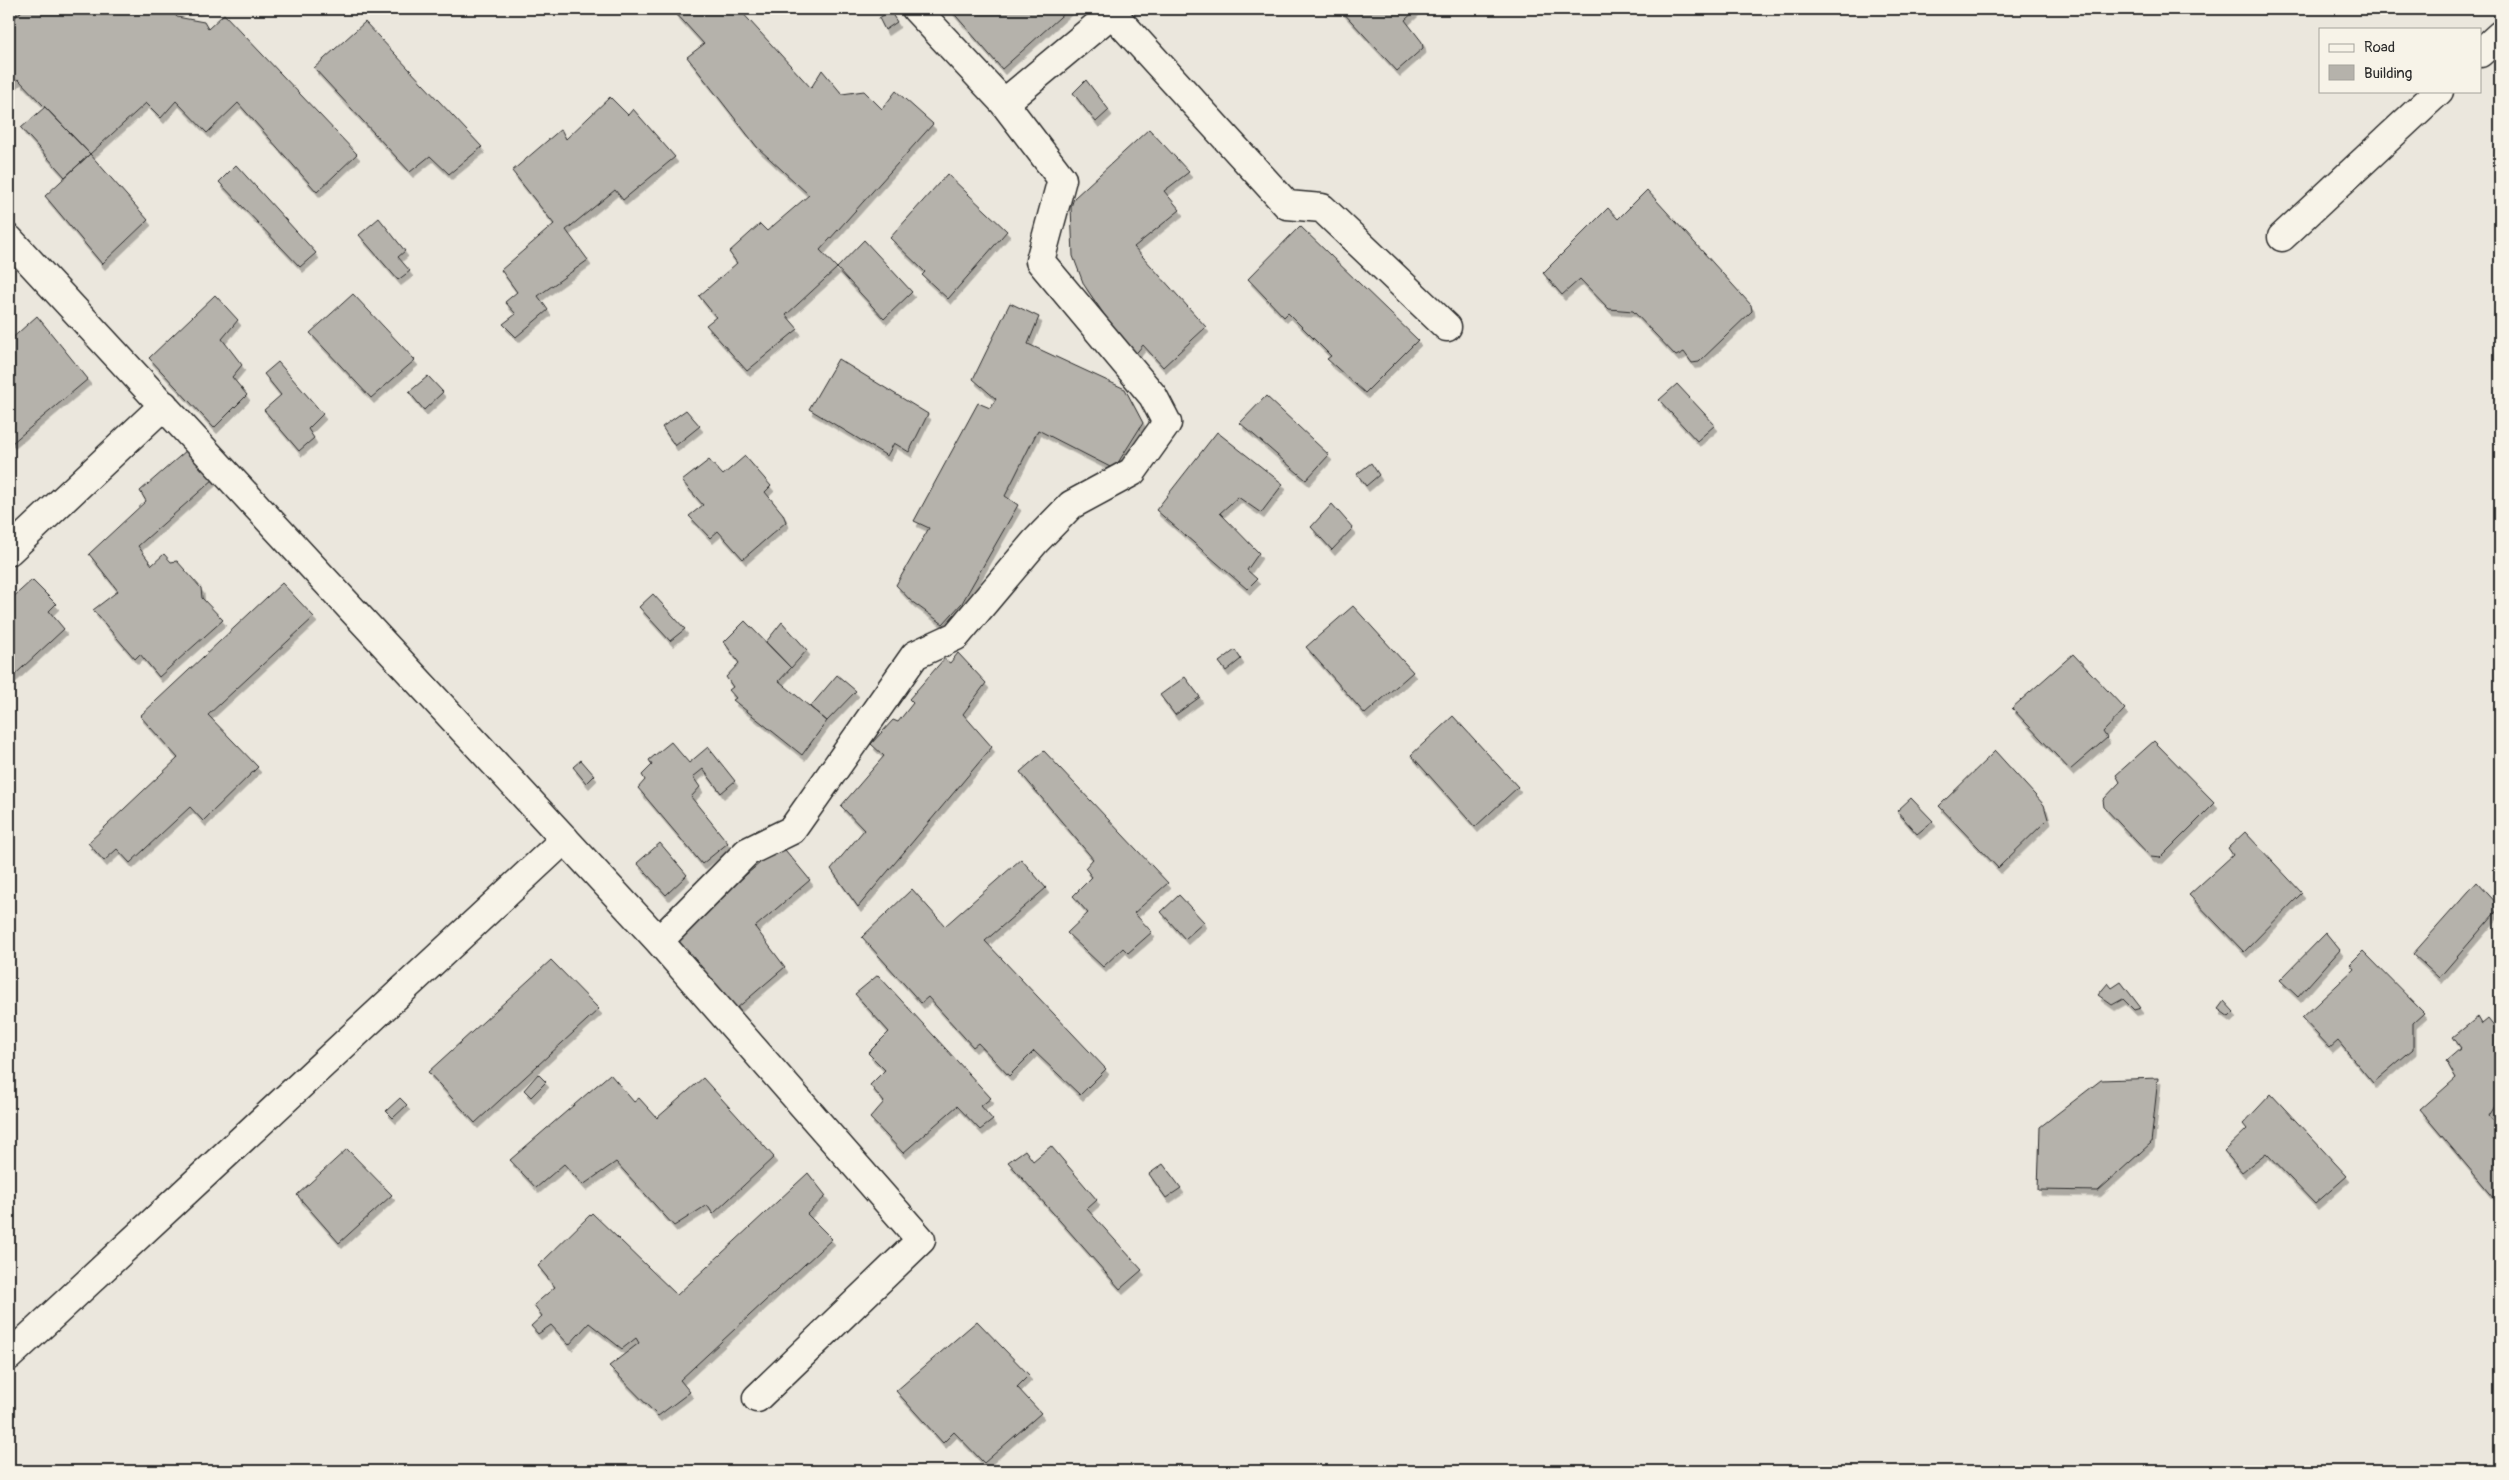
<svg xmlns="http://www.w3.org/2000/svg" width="2509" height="1480" viewBox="0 0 2509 1480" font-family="Pangolin,sans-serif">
<defs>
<filter id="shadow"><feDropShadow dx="3" dy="5.5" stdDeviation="0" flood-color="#0004"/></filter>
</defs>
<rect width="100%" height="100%" fill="#ebe7dd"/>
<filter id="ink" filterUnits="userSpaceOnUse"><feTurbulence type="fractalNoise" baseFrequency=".02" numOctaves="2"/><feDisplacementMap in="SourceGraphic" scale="10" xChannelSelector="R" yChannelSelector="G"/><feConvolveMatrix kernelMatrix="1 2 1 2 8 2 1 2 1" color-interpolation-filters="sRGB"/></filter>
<g filter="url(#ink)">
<path fill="#b5b2ab" stroke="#2b2b2b" filter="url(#shadow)" d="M 9,9 L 24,9 L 9,22 Z
M 24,9 L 172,9 L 171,10 L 177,17 L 204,22 L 208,29 L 224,14 L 357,154 L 317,192 L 238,103 L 207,133 L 176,101 L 161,118 L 146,103 L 90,154 L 18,79 L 9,87 L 9,23 Z
M 676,9 L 739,9 L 811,88 L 822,70 L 842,94 L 864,91 L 882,109 L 896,91 L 933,124 L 820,250 L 837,268 L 786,315 L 798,329 L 747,371 L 706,325 L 716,317 L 699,296 L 737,263 L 729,252 L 760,224 L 767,231 L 809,195 L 757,147 L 687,57 L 704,44 L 674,11 Z
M 950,9 L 1069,9 L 1002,69 Z
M 1340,9 L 1417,9 L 1405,20 L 1422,42 L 1423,48 L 1397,71 Z
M 890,11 L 897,22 L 885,30 L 879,18 Z
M 365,22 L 482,147 L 449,174 L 430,156 L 410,172 L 314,68 Z
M 1086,80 L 1109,110 L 1096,122 L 1073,93 Z
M 610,97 L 628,115 L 633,109 L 675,157 L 623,200 L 615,190 L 566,230 L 588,260 L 538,296 L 548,310 L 516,337 L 503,324 L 516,314 L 505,302 L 517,292 L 501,270 L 554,224 L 512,171 L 561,129 L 566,139 Z
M 45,107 L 90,154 L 65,177 L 21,128 Z
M 1149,129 L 1189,172 L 1164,191 L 1180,210 L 1134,247 L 1206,327 L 1163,367 L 1143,345 L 1133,357 L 1084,285 L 1073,256 L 1071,207 L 1074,198 Z
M 90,154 L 148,220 L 102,264 L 45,196 Z
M 236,165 L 316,253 L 300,267 L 219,182 Z
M 947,174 L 1007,231 L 948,299 L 922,275 L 925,272 L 890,238 Z
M 1647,190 L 1751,305 L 1752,311 L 1699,362 L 1692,363 L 1684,352 L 1676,356 L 1633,311 L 1609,309 L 1580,279 L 1562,295 L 1543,273 L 1608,208 L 1618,219 Z
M 379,218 L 405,251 L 398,257 L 410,271 L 398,280 L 359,235 Z
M 1300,226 L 1418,340 L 1365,393 L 1327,359 L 1331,356 L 1288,313 L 1284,317 L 1248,279 Z
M 864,240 L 912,292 L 884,319 L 837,268 Z
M 353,294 L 415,360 L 371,398 L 310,333 Z
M 215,295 L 238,320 L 222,339 L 242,365 L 232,377 L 247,395 L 214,428 L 149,358 Z
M 1010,303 L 1039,317 L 1028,344 L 1125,389 L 1143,423 L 1114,469 L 1038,430 L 1005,496 L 1018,505 L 962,603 L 943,624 L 911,601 L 896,585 L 929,528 L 914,521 L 978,403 L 990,408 L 996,399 L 973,379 Z
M 37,316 L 88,379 L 12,443 L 9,439 L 9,341 Z
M 838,359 L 928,414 L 909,452 L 894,443 L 887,456 L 809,409 Z
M 278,362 L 323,414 L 308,429 L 314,438 L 299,451 L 264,410 L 281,395 L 264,374 Z
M 428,376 L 443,392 L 424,410 L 409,392 Z
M 1677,384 L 1715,425 L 1697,441 L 1659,400 Z
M 1266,396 L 1329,455 L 1306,480 L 1240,423 Z
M 686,410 L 700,426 L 675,446 L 662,427 Z
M 1217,432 L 1283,484 L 1261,513 L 1238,497 L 1220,513 L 1259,553 L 1247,570 L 1257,579 L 1247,589 L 1156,510 Z
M 187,450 L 214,479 L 138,546 L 152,565 L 164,554 L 171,562 L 177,561 L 201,588 L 202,598 L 223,620 L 159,677 L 140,654 L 135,659 L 93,610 L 118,591 L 89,554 L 146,501 L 140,491 Z
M 745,456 L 771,486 L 765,492 L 783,514 L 786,522 L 743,559 L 718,531 L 710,538 L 689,516 L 703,505 L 682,481 L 709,460 L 723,475 Z
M 1371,463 L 1379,475 L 1366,486 L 1357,474 Z
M 1332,504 L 1353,528 L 1332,550 L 1311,527 Z
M 32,580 L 56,604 L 49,611 L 64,629 L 9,680 L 9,601 Z
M 282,583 L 314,617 L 208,715 L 258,767 L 203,821 L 190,807 L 130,863 L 117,849 L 104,861 L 88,843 L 178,758 L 140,716 Z
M 653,594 L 685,629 L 670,641 L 639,607 Z
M 1353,606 L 1413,672 L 1365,714 L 1306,647 Z
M 745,621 L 791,668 L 779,681 L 827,721 L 802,755 L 733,700 L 736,698 L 729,690 L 733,687 L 726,677 L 739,663 L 724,642 Z
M 782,622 L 807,650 L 791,668 L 766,642 Z
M 1235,650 L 1241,659 L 1226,671 L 1219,662 Z
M 958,653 L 986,683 L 963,714 L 992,747 L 858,907 L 831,869 L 864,830 L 841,806 L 884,756 L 871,744 L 893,720 L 898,722 L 913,703 L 909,699 L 944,659 L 950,663 Z
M 2073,654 L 2125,709 L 2103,732 L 2107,738 L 2070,770 L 2012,708 Z
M 837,675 L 856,691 L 827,721 L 810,707 Z
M 1185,677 L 1200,697 L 1175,715 L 1160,695 Z
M 1453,716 L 1518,787 L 1475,827 L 1411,755 Z
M 2154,741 L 2215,803 L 2160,858 L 2151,857 L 2104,807 L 2103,800 L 2120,782 L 2116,775 Z
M 671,742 L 689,763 L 708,747 L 735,781 L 721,793 L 703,769 L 693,777 L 700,787 L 691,797 L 728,843 L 702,864 L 638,788 L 645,780 L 642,775 L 652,765 L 649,760 Z
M 1044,751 L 1168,883 L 1134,913 L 1152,932 L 1128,953 L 1123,948 L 1103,967 L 1067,933 L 1088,913 L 1073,896 L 1092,877 L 1085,868 L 1093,859 L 1020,772 Z
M 1995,751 L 2044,805 L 2048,819 L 1998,868 L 1939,806 Z
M 581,760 L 594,775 L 586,783 L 573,767 Z
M 1911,798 L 1933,821 L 1917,834 L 1897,811 Z
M 2245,832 L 2302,893 L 2244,952 L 2189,895 L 2233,855 L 2228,848 Z
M 660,843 L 687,875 L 666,895 L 637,863 Z
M 781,845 L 810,880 L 755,927 L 785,967 L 736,1009 L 672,938 Z
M 1021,859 L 1046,888 L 985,941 L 1106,1069 L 1080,1095 L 1034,1051 L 1009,1076 L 978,1043 L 973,1047 L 928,997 L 921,1003 L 862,937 L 912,889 L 945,926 Z
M 2477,882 L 2500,907 L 2439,978 L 2413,954 Z
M 1179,895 L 1204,922 L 1185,939 L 1161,912 Z
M 2326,933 L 2340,950 L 2298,997 L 2280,980 Z
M 2363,951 L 2424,1013 L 2413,1023 L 2413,1049 L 2373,1083 L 2338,1041 L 2330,1048 L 2302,1018 L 2354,969 L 2350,964 Z
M 551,960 L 599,1009 L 475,1123 L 428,1072 Z
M 878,975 L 991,1098 L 981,1106 L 993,1120 L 980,1130 L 957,1106 L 903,1153 L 870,1118 L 884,1102 L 870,1085 L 885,1070 L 868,1053 L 889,1032 L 855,994 Z
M 2121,982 L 2141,1008 L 2134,1010 L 2123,999 L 2112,1005 L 2098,995 L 2108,983 L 2112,988 Z
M 2224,1001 L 2234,1012 L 2229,1017 L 2218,1009 Z
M 2478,1017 L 2482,1024 L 2488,1019 L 2500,1034 L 2500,1081 L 2498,1084 L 2500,1098 L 2489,1116 L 2500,1129 L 2500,1205 L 2420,1110 L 2456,1078 L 2446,1061 L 2461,1048 L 2453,1037 Z
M 538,1074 L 546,1082 L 531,1097 L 524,1090 Z
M 610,1074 L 634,1102 L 639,1098 L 657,1118 L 703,1078 L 774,1157 L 713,1214 L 707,1205 L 674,1226 L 616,1162 L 583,1185 L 564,1164 L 536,1188 L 510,1160 Z
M 2158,1078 L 2151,1143 L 2098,1191 L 2038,1190 L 2040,1127 L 2101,1080 Z
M 2271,1094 L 2347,1176 L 2315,1204 L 2266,1153 L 2242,1172 L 2224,1151 L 2247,1129 L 2243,1124 Z
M 400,1098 L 407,1105 L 393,1118 L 386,1111 Z
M 1051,1146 L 1097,1200 L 1087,1209 L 1142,1270 L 1120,1289 L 1008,1162 L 1025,1150 L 1033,1161 Z
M 347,1149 L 392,1195 L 339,1243 L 297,1195 Z
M 1163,1164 L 1181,1188 L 1166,1198 L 1149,1174 Z
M 808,1173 L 826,1196 L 807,1214 L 832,1239 L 680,1380 L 690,1392 L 658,1416 L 609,1366 L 639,1343 L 636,1338 L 622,1349 L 589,1323 L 569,1345 L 551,1325 L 538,1334 L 531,1326 L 542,1316 L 534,1305 L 555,1287 L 538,1266 L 592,1213 L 677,1295 Z
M 977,1321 L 1029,1375 L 1017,1387 L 1041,1413 L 984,1463 L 954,1432 L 943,1443 L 896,1391 Z"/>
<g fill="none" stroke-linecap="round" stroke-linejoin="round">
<defs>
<path id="minor" d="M 1112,13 L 1287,205 L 1322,208 L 1447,327
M 2480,53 L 2500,35
M 1004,103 L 1117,9
M 2282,237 L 2439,91
M 9,239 L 659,941 L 921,1240 L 757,1398
M 9,551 L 164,405
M 659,941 L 747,852 L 792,830 L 915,655 L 956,636 L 1035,542 L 1071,505 L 1132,472 L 1167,423 L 1153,396 L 1040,261 L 1062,179 L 1004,103 L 916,9
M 9,1356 L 565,839"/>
</defs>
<use href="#minor" stroke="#2b2b2b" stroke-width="31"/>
<use href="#minor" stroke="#f7f3e8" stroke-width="28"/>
</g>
</g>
<rect width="2509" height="1480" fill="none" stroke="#f7f3e8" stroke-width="30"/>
<rect x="15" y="15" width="2479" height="1450" fill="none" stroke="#2b2b2b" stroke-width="2" filter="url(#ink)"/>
<rect x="2319" y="28" width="162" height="65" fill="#f7f3e8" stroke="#a5a39c"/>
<rect x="2329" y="44" width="25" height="8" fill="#f7f3e8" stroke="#a5a39c"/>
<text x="2364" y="52" font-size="15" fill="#2b2b2b">Road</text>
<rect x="2329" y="65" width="25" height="15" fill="#b5b2ab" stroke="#a5a39c"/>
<text x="2364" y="78" font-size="15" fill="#2b2b2b">Building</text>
</svg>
